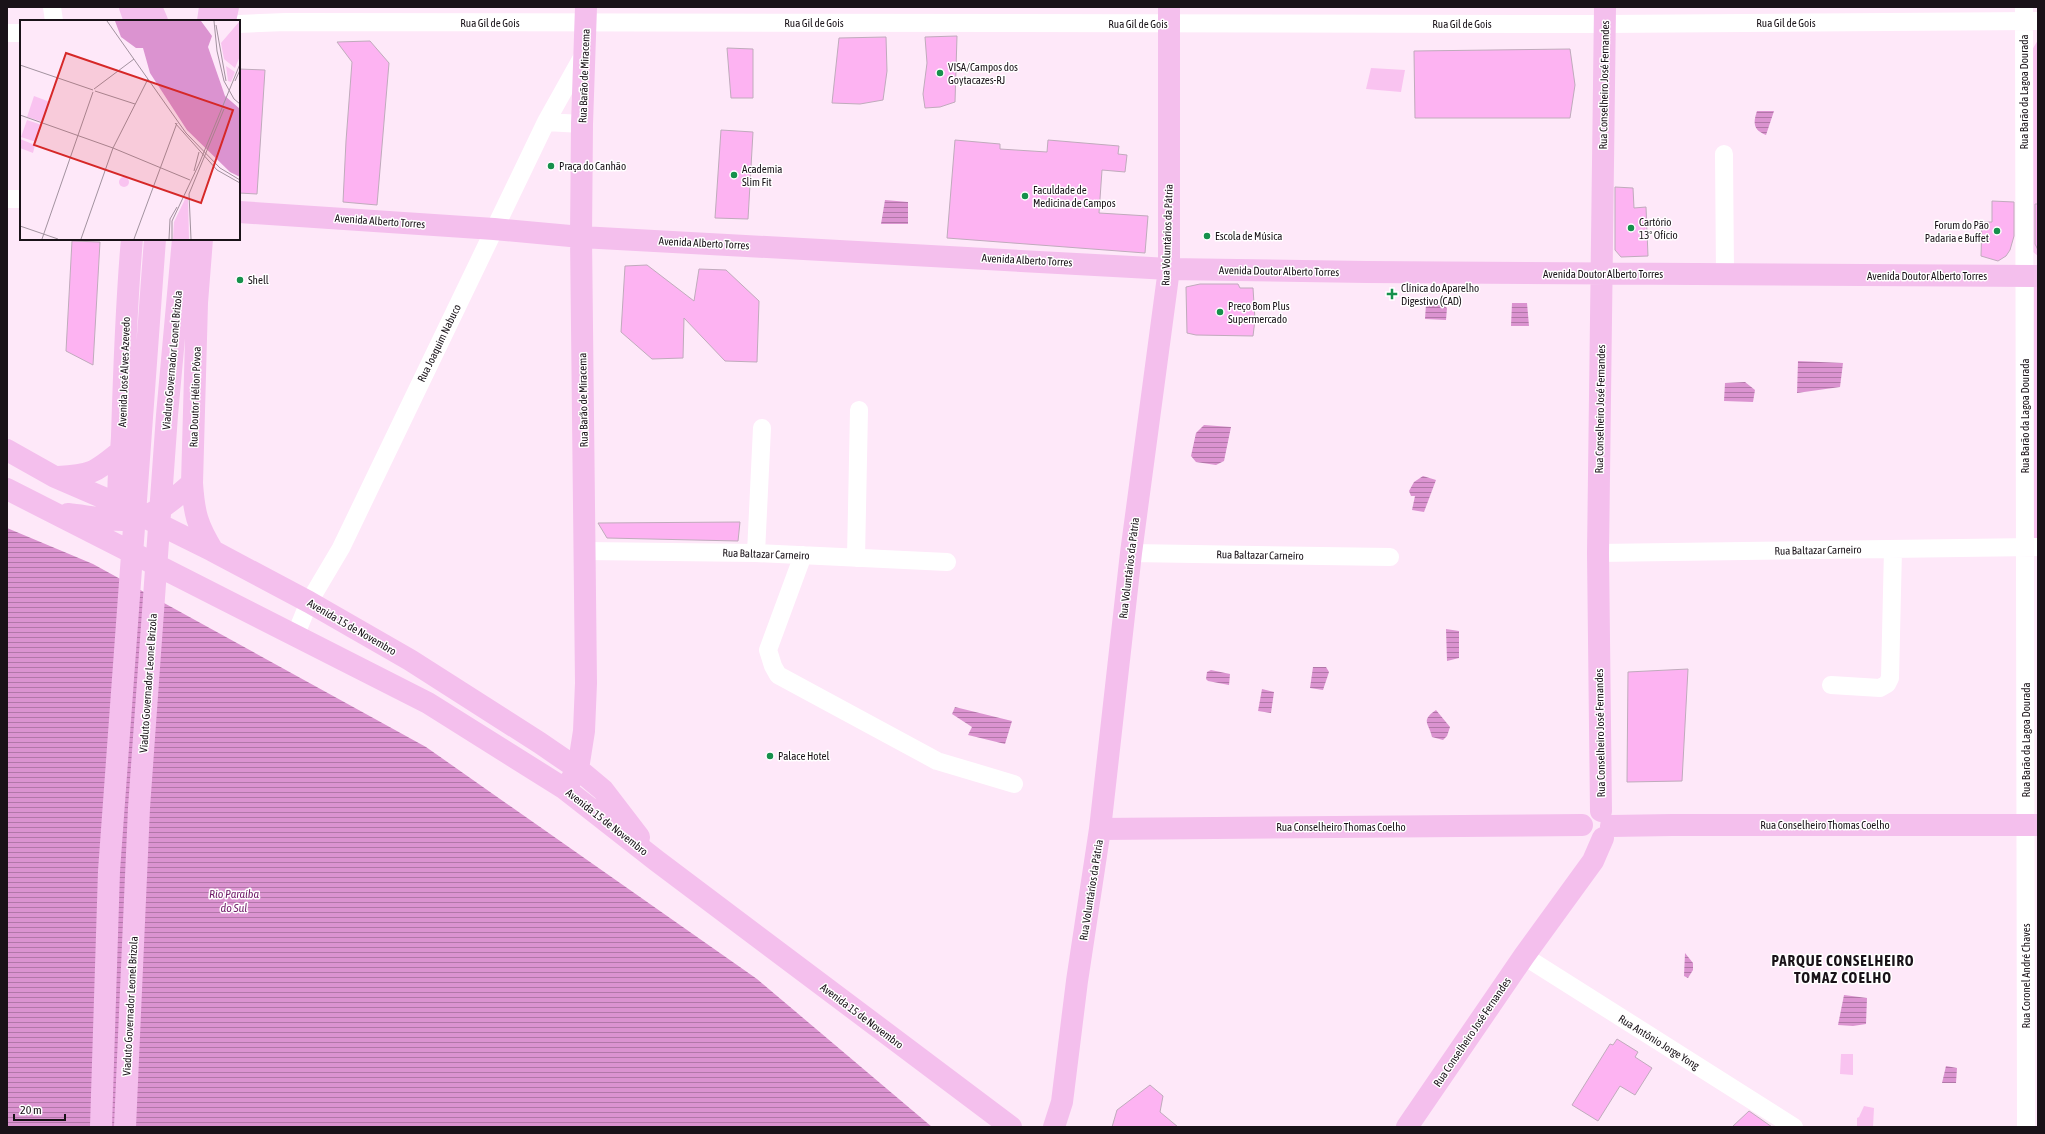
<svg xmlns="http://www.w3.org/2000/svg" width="2045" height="1134" viewBox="0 0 2045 1134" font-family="'Asap Condensed',sans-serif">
<defs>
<pattern id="water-rules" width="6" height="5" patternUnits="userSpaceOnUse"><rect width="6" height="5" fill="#db93d0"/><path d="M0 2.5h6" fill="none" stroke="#b177a8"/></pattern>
</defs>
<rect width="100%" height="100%" fill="#fee8f9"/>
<path fill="#f9c3f0" d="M 2038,40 L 2038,256 L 2033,252 L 2032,50 Z
M 1371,68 L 1405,70 L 1401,92 L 1366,89 Z
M 2034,285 L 2038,285 L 2038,540 L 2033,540 Z
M 1841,1054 L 1853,1054 L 1853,1075 L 1840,1074 Z
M 1864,1106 L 1874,1108 L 1873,1127 L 1857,1127 L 1857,1118 L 1859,1117 Z"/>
<path fill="url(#water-rules)" d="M 1757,111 L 1774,111 L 1766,135 C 1753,130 1753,123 1757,111 Z
M 885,200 L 908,202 L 908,224 L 881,224 Z
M 1512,303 L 1527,303 L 1529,326 L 1511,326 Z
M 1426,304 L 1443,305 L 1447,308 L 1446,320 L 1425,319 Z
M 1798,361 L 1843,363 L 1840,387 L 1797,393 Z
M 1745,382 L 1755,390 L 1753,402 L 1724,401 L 1725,383 Z
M 1204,425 L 1231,427 L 1224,461 L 1216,465 L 1196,462 L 1191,456 L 1196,433 Z
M 1423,476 L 1436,480 L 1424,512 L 1412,510 L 1415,496 L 1411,496 L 1409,491 L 1414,482 Z
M 7,528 L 93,564 L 426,747 L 757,979 L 932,1127 L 7,1127 Z
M 1446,629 L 1459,631 L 1459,658 L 1447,661 Z
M 1313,667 L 1326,667 L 1329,672 L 1323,690 L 1310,688 Z
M 1211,670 L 1230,674 L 1229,685 L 1208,681 L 1206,679 L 1207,672 Z
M 1262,689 L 1274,692 L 1271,713 L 1258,711 Z
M 955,707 L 1012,721 L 1005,744 L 968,735 L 972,727 L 952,714 Z
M 1436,710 L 1450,727 L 1447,736 L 1443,740 L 1432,737 C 1429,723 1420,721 1436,710 Z
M 1685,953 L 1693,963 L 1693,970 L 1688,978 L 1684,976 Z
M 1844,995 L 1867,998 L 1866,1024 L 1853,1026 L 1838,1025 Z
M 1946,1066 L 1957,1068 L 1956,1083 L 1942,1083 Z"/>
<path fill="#fdb3f2" stroke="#c0abbc" d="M 957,36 L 955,102 L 940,107 L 925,108 L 923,94 L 927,63 L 925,37 Z
M 886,37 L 887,71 L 883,100 L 860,104 L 832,103 L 839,38 Z
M 370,41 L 389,63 L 377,205 L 343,202 L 346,141 L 352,62 L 337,42 Z
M 727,48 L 753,49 L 753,98 L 731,98 Z
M 1570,49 L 1575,85 L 1570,118 L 1415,118 L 1414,51 Z
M 239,69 L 265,70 L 257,194 L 239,193 Z
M 721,130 L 753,132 L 748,219 L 715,218 Z
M 955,140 L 1000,144 L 1000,149 L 1047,152 L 1048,140 L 1119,146 L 1118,154 L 1127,155 L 1125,172 L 1102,170 L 1099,213 L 1148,216 L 1145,253 L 947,238 Z
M 1615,187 L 1633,188 L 1634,208 L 1646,207 L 1648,256 L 1621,257 L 1615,250 Z
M 1992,201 L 2014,202 L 2014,236 L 2010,250 L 2006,256 L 1998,261 L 1981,256 L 1982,222 L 1992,222 Z
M 2035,204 L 2038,204 L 2038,250 L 2035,244 Z
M 72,241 L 100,242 L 93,365 L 66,351 Z
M 647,265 L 694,301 L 699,269 L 726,270 L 759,301 L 757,362 L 725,361 L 684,318 L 683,358 L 652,359 L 621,332 L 625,266 Z
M 1200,284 L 1238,284 L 1240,288 L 1253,288 L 1255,320 L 1253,336 L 1196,335 L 1187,333 L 1186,287 Z
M 740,522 L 738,541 L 607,538 L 598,523 Z
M 1688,669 L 1682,781 L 1627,782 L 1628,672 Z
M 1617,1039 L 1638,1052 L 1635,1057 L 1652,1068 L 1635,1095 L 1620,1086 L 1598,1121 L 1572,1105 L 1610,1044 L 1613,1045 Z
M 1150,1085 L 1163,1096 L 1160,1112 L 1178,1127 L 1112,1127 L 1117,1110 Z
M 1749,1111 L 1752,1113 L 1772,1127 L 1732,1127 Z"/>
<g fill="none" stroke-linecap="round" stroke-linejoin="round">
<path stroke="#fff" stroke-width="18" d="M 52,7 L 54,21
M 2024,7 L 2026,1127
M 239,24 L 286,22 L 1605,24 L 2038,21
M 7,33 L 21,33
M 546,122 L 582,124
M 1724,154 L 1725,274
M 7,199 L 21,199
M 585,551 L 756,553 L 947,562
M 756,553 L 762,428
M 1131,553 L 1390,557
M 1598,553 L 2038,547
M 803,555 L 768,650 L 773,666 L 778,675 L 937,761 L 1014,784
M 856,558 L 859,410
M 296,634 L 309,602 L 341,548 L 546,122 L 584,54
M 1831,685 L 1880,688 L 1887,684 L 1890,678 L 1893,549
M 1524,956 L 1794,1127"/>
<path stroke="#f4bfed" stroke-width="22" d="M 130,7 L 135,21
M 151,7 L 157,21
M 208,21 L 210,7
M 225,21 L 228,7
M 239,212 L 494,229 L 581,237 L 1169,269 L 1367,272 L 2038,276
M 202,239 L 197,303 L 192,483 C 194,513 197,525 213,551
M 7,450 L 55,477 L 118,504 L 213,551 L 309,602 L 410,660 L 540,743 L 578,769 L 603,790 L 639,837
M 58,477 C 93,475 95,472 121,451
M 7,489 L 428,703 L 565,789 L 657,861 L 1011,1127
M 68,514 C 86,516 105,520 123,520 C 150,521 173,500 192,483
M 123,517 C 114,491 121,463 122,436 C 124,370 126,305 132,239
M 565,789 L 578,769 L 584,731 L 586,683 L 581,237 L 582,124 L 586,7
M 1601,811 L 1598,553 L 1605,7
M 1611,826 L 1672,825 L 2038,825
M 1100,829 L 1582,825
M 101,1127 L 109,871 L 155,239
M 125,1127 L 139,808 L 167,415 L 183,239
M 1054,1127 L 1062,1102 L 1077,981 L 1100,829 L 1131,553 L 1169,269 L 1169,7
M 1407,1127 L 1524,956 L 1593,861 L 1603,838"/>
</g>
<g fill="#16904c" stroke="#fff" stroke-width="1.5">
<circle cx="940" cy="73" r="4"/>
<circle cx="551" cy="166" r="4"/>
<circle cx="734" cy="175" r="4"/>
<circle cx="1025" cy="196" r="4"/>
<circle cx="1631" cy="228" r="4"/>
<circle cx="1997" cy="231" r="4"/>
<circle cx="1207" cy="236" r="4"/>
<circle cx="240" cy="280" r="4"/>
<path d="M1390 288h4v4h4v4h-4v4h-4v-4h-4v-4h4z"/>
<circle cx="1220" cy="312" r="4"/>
<circle cx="770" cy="756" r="4"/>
</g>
<g text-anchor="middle" stroke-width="3" stroke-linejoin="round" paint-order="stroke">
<g font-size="11" fill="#191218" stroke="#fff">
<text x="490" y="27">Rua Gil de Gois</text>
<text x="814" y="27">Rua Gil de Gois</text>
<text x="1786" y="27">Rua Gil de Gois</text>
<text x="1138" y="28">Rua Gil de Gois</text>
<text x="1462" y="28">Rua Gil de Gois</text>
<text transform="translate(584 76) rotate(-88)" y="4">Rua Barão de Miracema</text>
<text transform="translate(1604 85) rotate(-89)" y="4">Rua Conselheiro José Fernandes</text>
<text transform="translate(2024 92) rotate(-90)" y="4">Rua Barão da Lagoa Dourada</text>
<text transform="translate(380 221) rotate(4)" y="4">Avenida Alberto Torres</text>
<text transform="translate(1167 235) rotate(-88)" y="4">Rua Voluntários da Pátria</text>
<text transform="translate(704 243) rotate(3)" y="4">Avenida Alberto Torres</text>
<text transform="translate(1027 260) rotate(3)" y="4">Avenida Alberto Torres</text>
<text transform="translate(1279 271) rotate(1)" y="4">Avenida Doutor Alberto Torres</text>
<text x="1603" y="278">Avenida Doutor Alberto Torres</text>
<text x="1927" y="280">Avenida Doutor Alberto Torres</text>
<text transform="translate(439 343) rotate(-64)" y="4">Rua Joaquim Nabuco</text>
<text transform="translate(172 360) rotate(-85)" y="4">Viaduto Governador Leonel Brizola</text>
<text transform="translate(124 372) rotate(-88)" y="4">Avenida José Alves Azevedo</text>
<text transform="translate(195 397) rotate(-88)" y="4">Rua Doutor Hélion Póvoa</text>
<text transform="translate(583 400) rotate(-91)" y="4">Rua Barão de Miracema</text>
<text transform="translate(1600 409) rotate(-89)" y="4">Rua Conselheiro José Fernandes</text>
<text transform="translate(2025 416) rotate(-90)" y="4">Rua Barão da Lagoa Dourada</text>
<text transform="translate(1818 550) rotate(-1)" y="4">Rua Baltazar Carneiro</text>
<text transform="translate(766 554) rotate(2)" y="4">Rua Baltazar Carneiro</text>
<text transform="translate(1260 555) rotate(1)" y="4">Rua Baltazar Carneiro</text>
<text transform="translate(1129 568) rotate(-83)" y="4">Rua Voluntários da Pátria</text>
<text transform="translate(352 627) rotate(30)" y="4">Avenida 15 de Novembro</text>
<text transform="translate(148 683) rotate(-86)" y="4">Viaduto Governador Leonel Brizola</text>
<text transform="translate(1600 733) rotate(-91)" y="4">Rua Conselheiro José Fernandes</text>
<text transform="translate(2026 740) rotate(-90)" y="4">Rua Barão da Lagoa Dourada</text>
<text transform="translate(607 822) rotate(38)" y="4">Avenida 15 de Novembro</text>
<text x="1825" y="829">Rua Conselheiro Thomas Coelho</text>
<text x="1341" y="831">Rua Conselheiro Thomas Coelho</text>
<text transform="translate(1091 890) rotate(-81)" y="4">Rua Voluntários da Pátria</text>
<text transform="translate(2026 976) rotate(-90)" y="4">Rua Coronel André Chaves</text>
<text transform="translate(130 1006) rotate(-87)" y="4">Viaduto Governador Leonel Brizola</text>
<text transform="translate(862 1016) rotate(37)" y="4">Avenida 15 de Novembro</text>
<text transform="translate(1472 1032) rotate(-56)" y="4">Rua Conselheiro José Fernandes</text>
<text transform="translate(1659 1042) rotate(32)" y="4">Rua Antônio Jorge Yong</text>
</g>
<g font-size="11" fill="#191218" stroke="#fff" text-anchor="start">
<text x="948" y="71">VISA/Campos dos<tspan x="948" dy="13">Goytacazes-RJ</tspan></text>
<text x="559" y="170">Praça do Canhão</text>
<text x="742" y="173">Academia<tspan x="742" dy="13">Slim Fit</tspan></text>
<text x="1033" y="194">Faculdade de<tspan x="1033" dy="13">Medicina de Campos</tspan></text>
<text x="1639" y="226">Cartório<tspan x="1639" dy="13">13º Ofício</tspan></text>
<text x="1989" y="229" text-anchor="end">Forum do Pão<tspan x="1989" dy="13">Padaria e Buffet</tspan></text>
<text x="1215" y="240">Escola de Música</text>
<text x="248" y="284">Shell</text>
<text x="1401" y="292">Clínica do Aparelho<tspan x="1401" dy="13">Digestivo (CAD)</tspan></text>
<text x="1228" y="310">Preço Bom Plus<tspan x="1228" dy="13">Supermercado</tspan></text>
<text x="778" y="760">Palace Hotel</text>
</g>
<g font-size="12" font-style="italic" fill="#711d69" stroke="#fff">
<text x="234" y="898">Rio Paraíba<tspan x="234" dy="14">do Sul</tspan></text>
</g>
<g font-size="15" font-weight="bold" letter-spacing="1" fill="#191218" stroke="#fff">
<text x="1843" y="966">PARQUE CONSELHEIRO<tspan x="1843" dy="17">TOMAZ COELHO</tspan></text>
</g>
</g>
<g transform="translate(20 20)">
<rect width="220" height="220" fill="#fee8f9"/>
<path d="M99 162a5 5 0 1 1 10 0a5 5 0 1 1-10 0Z" fill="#f9c3f0"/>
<path d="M 219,2 L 220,36 L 215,48 L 204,39 L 201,23 ZM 206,46 L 215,52 L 211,62 L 208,61 ZM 14,76 L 30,82 L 23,102 L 7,97 ZM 7,100 L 22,105 L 16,122 L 1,117 ZM 0,119 L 15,125 L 13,133 L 0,128 Z" fill="#f9c3f0"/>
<path d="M 166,177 L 168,178 L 169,219 L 153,219 L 154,202 Z" fill="#f9c3f0"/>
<path d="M 95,1 L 181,1 L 192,16 L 188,27 L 205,76 L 220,89 L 220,157 L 210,152 L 167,110 L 130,53 L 123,28 L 116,28 L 101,17 Z" fill="#db93d0"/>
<path fill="none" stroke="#a2929f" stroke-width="1" d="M 87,1 L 166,113 L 200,148 L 220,160M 194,1 L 197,31 L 204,61 L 214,79 L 220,84M 196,5 L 206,61M 0,45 L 73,70M 215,61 L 220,50M 74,69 L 114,39M 75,71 L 115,84M 0,95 L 93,128 L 170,160M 155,103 L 197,150 L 220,163M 174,151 L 179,132M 0,206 L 38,219M 22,219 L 73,72M 61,219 L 93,128 L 128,59M 114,219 L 157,103M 149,219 L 150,199 L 157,187M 152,219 L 152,201 L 179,144 L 220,44M 171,219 L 169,174 L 204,89"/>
<path fill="#d62828" fill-opacity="0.15" stroke="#d62828" stroke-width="2" d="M 46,33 L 213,90 L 181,183 L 14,125 Z"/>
<rect width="220" height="220" fill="none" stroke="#191218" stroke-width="2"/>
</g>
<rect width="2045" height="1134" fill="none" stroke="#191218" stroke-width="16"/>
<path d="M14 1114v6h51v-6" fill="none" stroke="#191218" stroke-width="2"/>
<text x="20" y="1114" font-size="12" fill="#191218" stroke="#ffffff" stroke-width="3" paint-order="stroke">20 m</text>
</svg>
